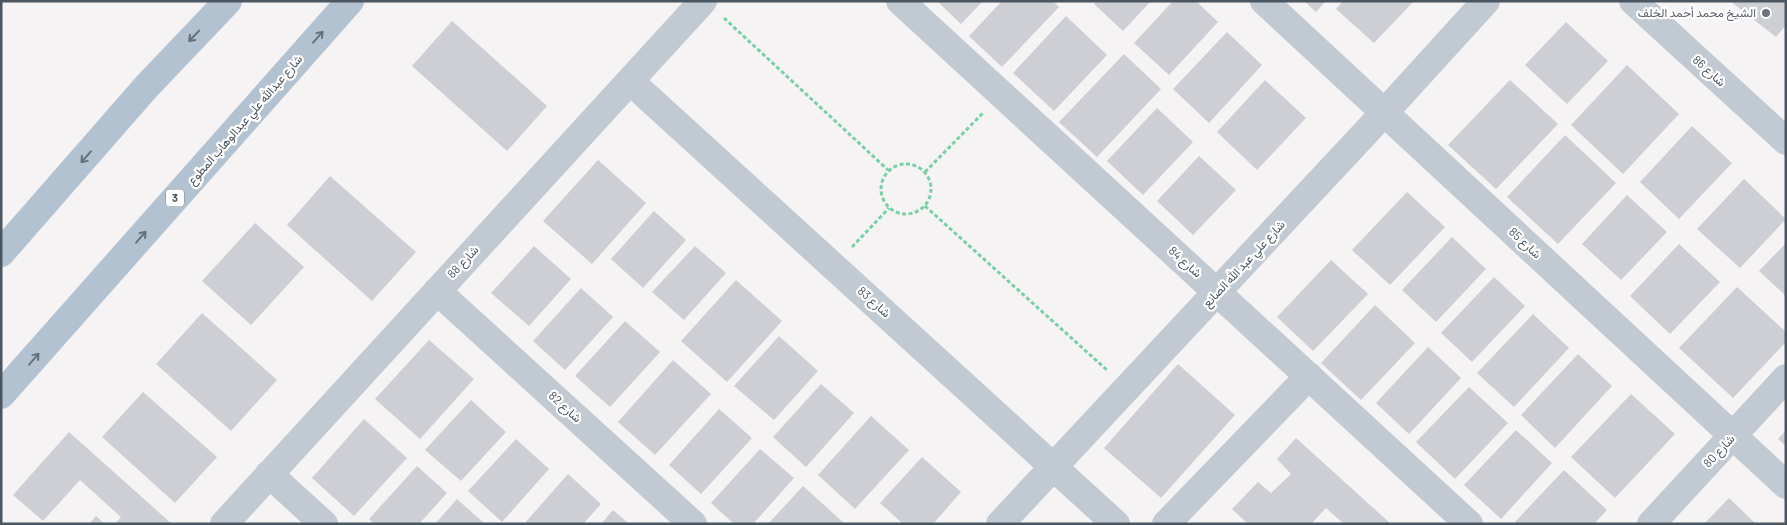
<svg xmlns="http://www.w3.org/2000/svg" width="1787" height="525" viewBox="0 0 1787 525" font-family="Barlow,Vazirmatn,sans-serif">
<rect width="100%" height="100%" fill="#f5f3f3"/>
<path fill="#cdcfd5" d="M 937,1 L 983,1 L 961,24 Z
M 1002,1 L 1053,1 L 1059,7 L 1002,67 L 969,36 Z
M 1096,1 L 1151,1 L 1123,31 L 1094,4 Z
M 1173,1 L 1196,1 L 1218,22 L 1169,75 L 1134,43 Z
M 1304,1 L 1326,1 L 1316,12 Z
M 1343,1 L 1414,1 L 1374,43 L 1336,9 Z
M 1730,1 L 1786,1 L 1786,25 L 1776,37 Z
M 1066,16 L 1107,55 L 1054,111 L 1013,73 Z
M 452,21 L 547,106 L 507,151 L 412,66 Z
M 1566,22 L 1608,61 L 1567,104 L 1525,65 Z
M 1227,32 L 1262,65 L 1209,123 L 1173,89 Z
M 1124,54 L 1161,89 L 1097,157 L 1059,122 Z
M 1627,65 L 1679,114 L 1623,174 L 1571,125 Z
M 1265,80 L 1306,118 L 1257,170 L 1217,132 Z
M 1510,80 L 1558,124 L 1496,189 L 1448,145 Z
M 1157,108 L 1193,142 L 1143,195 L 1107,161 Z
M 1692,126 L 1732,163 L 1679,219 L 1640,182 Z
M 1565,135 L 1616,183 L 1558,244 L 1507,197 Z
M 1199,156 L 1236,190 L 1193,235 L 1157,201 Z
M 598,160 L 646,203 L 592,264 L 543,221 Z
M 330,176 L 416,252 L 372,301 L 287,225 Z
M 1744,179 L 1786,219 L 1740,268 L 1697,229 Z
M 1407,192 L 1445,227 L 1390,285 L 1352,250 Z
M 1627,195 L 1667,232 L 1621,280 L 1582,244 Z
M 654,211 L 686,240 L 643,288 L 611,259 Z
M 255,223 L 304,267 L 251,325 L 202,281 Z
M 1452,237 L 1486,269 L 1436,322 L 1402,290 Z
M 1786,243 L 1786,296 L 1759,271 Z
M 1679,244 L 1720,282 L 1670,334 L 1630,296 Z
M 534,246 L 571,279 L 529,326 L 491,293 Z
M 695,246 L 726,273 L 684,320 L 652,292 Z
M 1331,260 L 1368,294 L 1313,351 L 1277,317 Z
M 1494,277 L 1525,306 L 1472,362 L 1441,333 Z
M 736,280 L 782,321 L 727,382 L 681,341 Z
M 1737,287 L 1786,332 L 1786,342 L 1733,398 L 1679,348 Z
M 581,288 L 613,317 L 565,370 L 533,341 Z
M 1375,305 L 1415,343 L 1361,400 L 1321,363 Z
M 202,313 L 277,380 L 231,431 L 156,364 Z
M 1533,314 L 1569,348 L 1514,407 L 1477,373 Z
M 625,321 L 660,352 L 610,407 L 575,376 Z
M 779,336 L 818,371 L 774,420 L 734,386 Z
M 429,340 L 474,379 L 420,439 L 375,399 Z
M 1428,347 L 1461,378 L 1409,434 L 1376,403 Z
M 1578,354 L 1612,386 L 1555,448 L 1521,415 Z
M 673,360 L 711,394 L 655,455 L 618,422 Z
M 1178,364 L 1235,415 L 1161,498 L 1104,448 Z
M 821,384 L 854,413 L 806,467 L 773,437 Z
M 1469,387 L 1508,423 L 1455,479 L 1416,442 Z
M 143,392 L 217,457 L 175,503 L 102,437 Z
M 1631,394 L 1675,434 L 1615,498 L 1571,457 Z
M 471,400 L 506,432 L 461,481 L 425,450 Z
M 719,409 L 752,438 L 701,494 L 669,465 Z
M 871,416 L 909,450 L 855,509 L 818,475 Z
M 364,419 L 407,458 L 354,516 L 312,478 Z
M 1516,430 L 1552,463 L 1501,519 L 1464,485 Z
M 1786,430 L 1786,446 L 1778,439 Z
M 69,432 L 172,524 L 115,524 L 121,517 L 80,480 L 43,521 L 13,495 Z
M 1296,438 L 1391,524 L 1344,524 L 1326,508 L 1311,524 L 1248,524 L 1232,509 L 1258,482 L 1271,493 L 1291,474 L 1277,459 Z
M 516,439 L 549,469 L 502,522 L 468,491 Z
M 760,449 L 794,478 L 753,524 L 734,524 L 711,503 Z
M 922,457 L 961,492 L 933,524 L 903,524 L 880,503 Z
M 417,466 L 447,493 L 419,524 L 374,524 L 369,519 Z
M 1564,470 L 1607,510 L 1594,524 L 1513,524 Z
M 568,474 L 601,504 L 583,524 L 524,524 Z
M 803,486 L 845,524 L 768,524 Z
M 1729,498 L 1756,524 L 1704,524 Z
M 457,499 L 485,524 L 435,524 Z
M 613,510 L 629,524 L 601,524 Z
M 96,516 L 105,524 L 89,524 Z"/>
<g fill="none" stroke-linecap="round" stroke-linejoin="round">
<path stroke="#7ad0a6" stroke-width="3" stroke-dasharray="4 2.5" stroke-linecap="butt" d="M 724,18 L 888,170
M881 189a25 25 0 1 1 50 0a25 25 0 1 1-50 0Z
M 925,172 L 983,113
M 925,206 L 1108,371
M 852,247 L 889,208"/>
<path stroke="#c1cad2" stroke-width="28" d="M 900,1 L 1469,524
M 1264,1 L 1786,485
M 1633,1 L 1786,141
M 630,81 L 1116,524
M 437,291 L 693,524
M 269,474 L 324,524
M 224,524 L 703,1
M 1000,524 L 1384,113 L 1486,1
M 1166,524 L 1309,376
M 1651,524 L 1786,378"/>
<path stroke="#b3c2d1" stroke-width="28" d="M 1,253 L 147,86 L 228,1
M 1,395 L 350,1"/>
</g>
<defs><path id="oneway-shaft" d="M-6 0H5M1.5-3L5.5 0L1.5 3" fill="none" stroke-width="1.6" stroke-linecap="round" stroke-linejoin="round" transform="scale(1.25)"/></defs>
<g stroke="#64717d">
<use href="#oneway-shaft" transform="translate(194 36) rotate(134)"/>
<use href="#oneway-shaft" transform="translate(318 37) rotate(-49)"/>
<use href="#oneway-shaft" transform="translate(86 157) rotate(131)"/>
<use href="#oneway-shaft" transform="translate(141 237) rotate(-49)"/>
<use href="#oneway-shaft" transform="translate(34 359) rotate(-49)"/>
</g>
<circle fill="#6b7280" stroke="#fff" stroke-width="2" cx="1766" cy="13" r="5"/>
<g text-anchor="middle" stroke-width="4.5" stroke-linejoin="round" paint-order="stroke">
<rect fill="#fff" stroke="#808990" stroke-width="1" x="166" y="189.5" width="18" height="17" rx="4"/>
<g font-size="11" font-weight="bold" fill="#4a5661">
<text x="175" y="202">3</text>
</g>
<g font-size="12" fill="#5b616d" stroke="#fff" text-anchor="end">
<text x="1756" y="17">الشيخ محمد أحمد الخلف</text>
</g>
<g font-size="12" fill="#4a5661" stroke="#fff">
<text transform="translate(1709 71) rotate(42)" y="4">شارع 86</text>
<text transform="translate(245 120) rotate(-49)" y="4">شارع عبدالله علي عبدالوهاب المطوع</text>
<text transform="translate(1525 243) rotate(43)" y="4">شارع 85</text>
<text transform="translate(463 262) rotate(-47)" y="4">شارع 88</text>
<text transform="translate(1185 262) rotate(42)" y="4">شارع 84</text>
<text transform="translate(1244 264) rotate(-47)" y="4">شارع علي عبد الله الصانع</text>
<text transform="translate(874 302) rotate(42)" y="4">شارع 83</text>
<text transform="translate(565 407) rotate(42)" y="4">شارع 82</text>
<text transform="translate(1719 451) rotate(-47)" y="4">شارع 80</text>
</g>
</g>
<rect width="1787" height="525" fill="none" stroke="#4a5661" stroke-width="5"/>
</svg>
